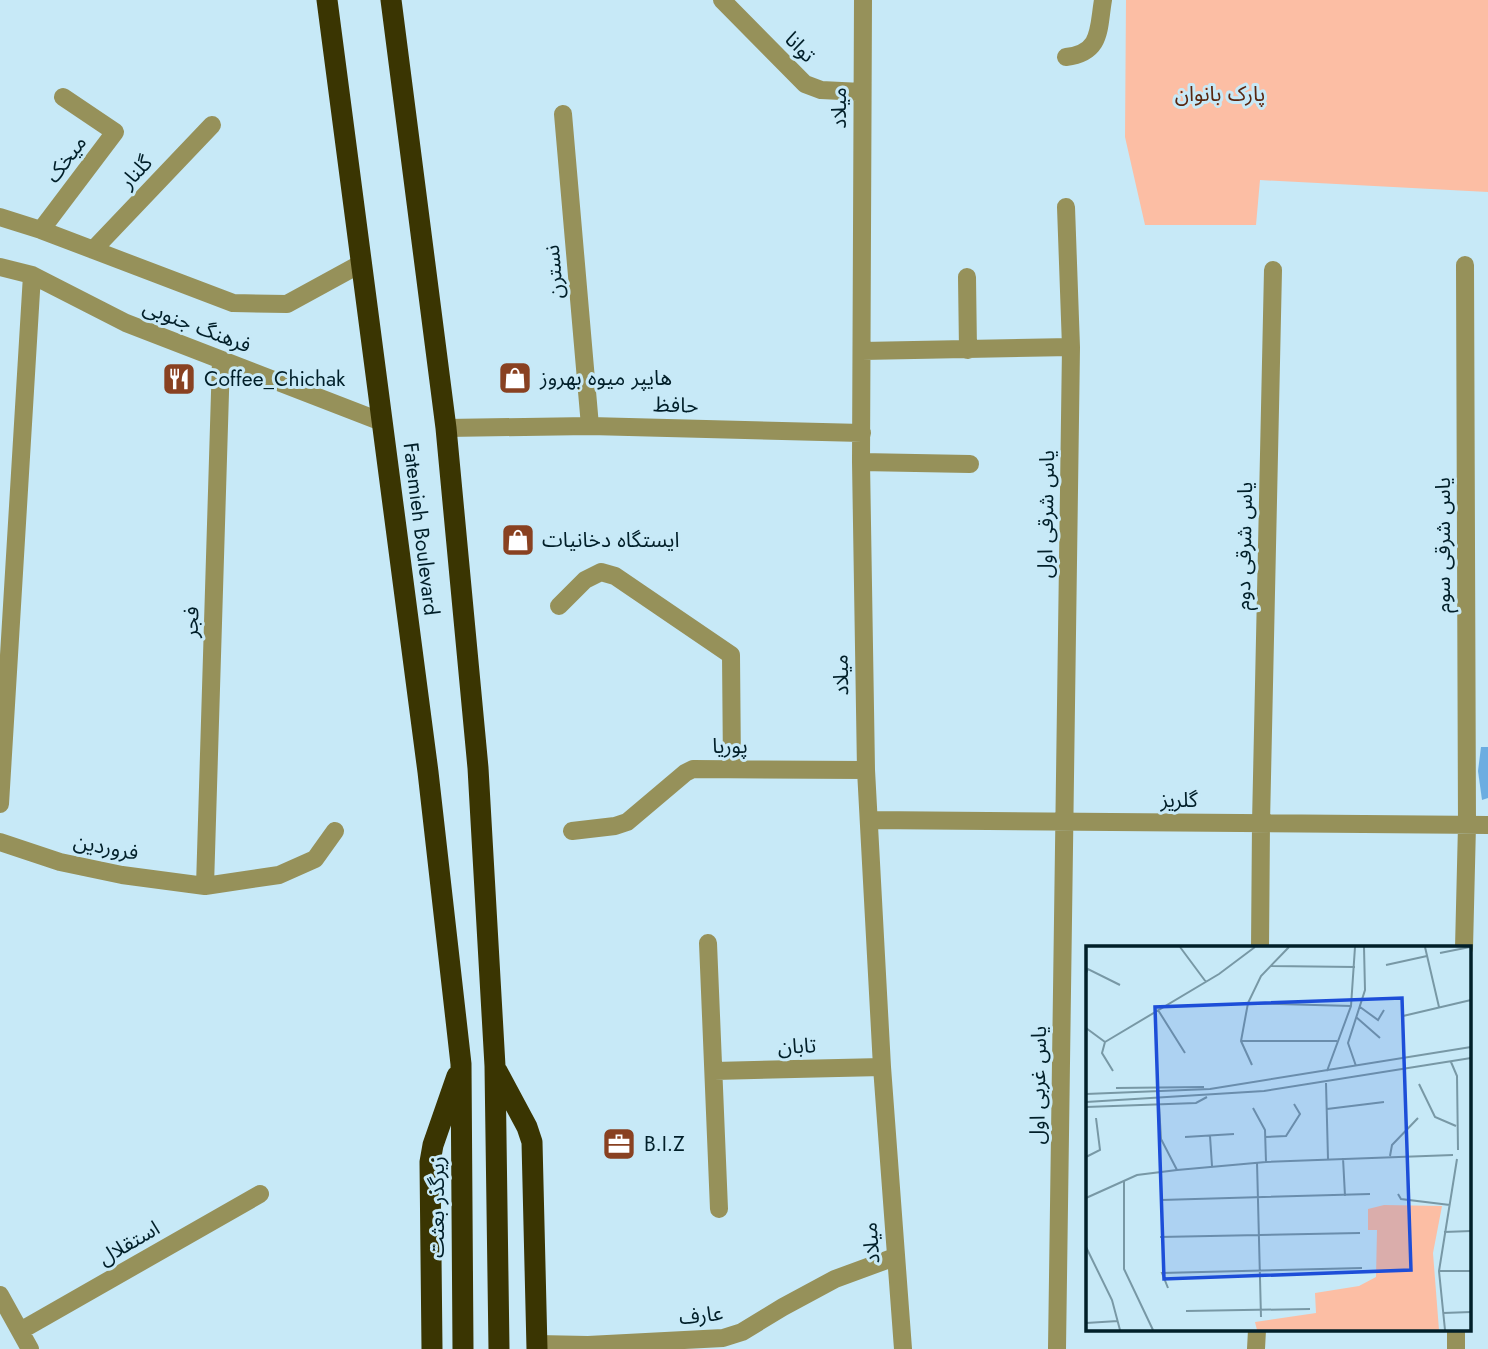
<svg xmlns="http://www.w3.org/2000/svg" width="1488" height="1349" viewBox="0 0 1488 1349" font-family="Jost,'Noto Sans Arabic',sans-serif">
<rect width="100%" height="100%" fill="#c7e9f7"/>
<path fill="#fcbea4" d="M 1126,0 L 1488,0 L 1488,192 L 1260,180 L 1256,225 L 1145,225 L 1125,137 Z"/>
<path fill="#6cade1" d="M 1481,747 L 1488,747 L 1488,798 L 1482,800 L 1478,771 Z"/>
<g fill="none" stroke-linecap="round" stroke-linejoin="round">
<path stroke="#96915a" stroke-width="18" d="M 722,0 L 805,84 L 821,90 L 862,92
M 863,0 L 861,462 L 866,770 L 882,1067 L 903,1349
M 1066,57 C 1102,53 1098,29 1103,0
M 563,114 L 590,426
M 0,217 L 41,230 L 233,303 L 287,304 L 362,263
M 41,230 L 115,132 L 63,97
M 93,250 L 212,125
M 0,267 L 32,275 L 126,323 L 382,422
M 967,277 L 968,350
M 862,351 L 1071,347
M 446,428 L 590,426 L 862,433
M 861,462 L 970,464
M 559,606 L 585,580 L 601,572 L 615,576 L 731,655 L 732,769
M 0,804 L 32,275
M 869,820 L 1488,825
M 572,831 L 615,826 L 627,822 L 685,773 L 693,769 L 866,770
M 0,842 L 60,862 L 122,875 L 205,886 L 279,875 L 315,859 L 335,831
M 205,886 L 221,360
M 708,943 L 719,1209
M 1260,948 L 1261,823 L 1273,270
M 1464,948 L 1467,825 L 1465,265
M 714,1071 L 882,1067
M 0,1295 L 30,1349
M 20,1331 L 260,1194
M 537,1344 L 588,1345 L 723,1338 L 742,1332 L 783,1307 L 835,1279 L 895,1257
M 1057,1349 L 1071,347 L 1066,207
M 1256,1349 L 1257,1330
M 1456,1349 L 1456,1330"/>
<path stroke="#3a3502" stroke-width="21" d="M 327,0 L 428,772 L 461,1064 L 463,1349
M 391,0 L 446,428 L 478,768 L 495,1066 L 499,1349
M 497,1071 L 527,1127 L 532,1142 L 537,1349
M 432,1349 L 430,1162 L 433,1145 L 457,1076"/>
</g>
<defs>
<symbol id="shop-square" viewBox="-11 -11 22 22"><rect x="-9" y="-9" width="18" height="18" rx="4" fill="#894121" stroke="#c7e9f7"/><path d="M-5-2.5h2.3a2.7 3.5 0 0 1 5.4 0H5L5.5 6h-11ZM-1.5-2.5h3a1.5 2.3 0 0 0-3 0Z" fill="#fff"/></symbol>
<symbol id="restaurant-square" viewBox="-11 -11 22 22"><rect x="-9" y="-9" width="18" height="18" rx="4" fill="#894121" stroke="#c7e9f7"/><path d="M-5-6h1v4h1v-4h1v4h1v-4h1v5L-1.5 .5V6h-2V.5L-5-1ZM5-6V6H3V1.5H1.5Q1.5-4 5-6Z" fill="#fff"/></symbol>
<symbol id="office-square" viewBox="-11 -11 22 22"><rect x="-9" y="-9" width="18" height="18" rx="4" fill="#894121" stroke="#c7e9f7"/><path d="M-6-3h4V-5.5h4V-3h4V5H-6ZM-1-4.5V-3h2v-1.5ZM-6 0V1H6V0Z" fill="#fff"/></symbol>
</defs>
<g fill-rule="evenodd">
<use href="#shop-square" x="496" y="359" width="38" height="38"/>
<use href="#restaurant-square" x="160" y="360" width="38" height="38"/>
<use href="#shop-square" x="499" y="521" width="38" height="38"/>
<use href="#office-square" x="600" y="1125" width="38" height="38"/>
</g>
<g text-anchor="middle" stroke-width="6" stroke-linejoin="round" paint-order="stroke">
<g font-size="21" fill="#011f29" stroke="#c7e9f7">
<text transform="translate(800 47) rotate(45)" y="7">توانا</text>
<text transform="translate(839 108) rotate(-90)" y="7">میلاد</text>
<text transform="translate(66 159) rotate(-53)" y="7">میخک</text>
<text transform="translate(136 172) rotate(-47)" y="7">گلنار</text>
<text transform="translate(554 272) rotate(-95)" y="7">نسترن</text>
<text transform="translate(197 326) rotate(21)" y="7">فرهنگ جنوبی</text>
<text transform="translate(676 405) rotate(2)" y="7">حافظ</text>
<text transform="translate(1046 514) rotate(-89)" y="7">یاس شرقی اول</text>
<text transform="translate(421 529) rotate(83)" y="7">Fatemieh Boulevard</text>
<text transform="translate(1443 545) rotate(-90)" y="7">یاس شرقی سوم</text>
<text transform="translate(1244 546) rotate(-89)" y="7">یاس شرقی دوم</text>
<text transform="translate(191 622) rotate(-88)" y="7">فجر</text>
<text transform="translate(841 675) rotate(-91)" y="7">میلاد</text>
<text x="730" y="753">پوریا</text>
<text x="1179" y="807">گلریز</text>
<text transform="translate(106 847) rotate(11)" y="7">فروردین</text>
<text transform="translate(797 1046) rotate(-2)" y="7">تابان</text>
<text transform="translate(1038 1085) rotate(-89)" y="7">یاس غربی اول</text>
<text transform="translate(437 1207) rotate(-90)" y="7">زیرگذر بعثت</text>
<text transform="translate(129 1243) rotate(-30)" y="7">استقلال</text>
<text transform="translate(871 1243) rotate(-94)" y="7">میلاد</text>
<text transform="translate(701 1315) rotate(-6)" y="7">عارف</text>
</g>
<g font-size="21" fill="#58260f" stroke="#c7e9f7">
<text x="1220" y="101">پارک بانوان</text>
</g>
<g font-size="21" fill="#011f29" stroke="#c7e9f7" text-anchor="start">
<text x="540" y="385">هایپر میوه بهروز</text>
<text x="204" y="386">Coffee_Chichak</text>
<text x="542" y="547">ایستگاه دخانیات</text>
<text x="644" y="1151">B.I.Z</text>
</g>
</g>
<g transform="translate(1086 946)">
<rect width="385" height="385" fill="#c7e9f7"/>
<path d="M 298,259 L 356,260 L 347,307 L 353,384 L 171,384 L 169,376 L 230,367 L 229,347 L 273,340 L 290,331 L 291,284 L 282,284 L 282,263 Z" fill="#fcbea4"/>
<path fill="none" stroke="#7898a5" stroke-width="2" d="M 94,1 L 120,36M 339,1 L 353,61M 354,7 L 384,1M 300,19 L 341,10M 185,20 L 269,21M 0,27 L 2,23 L 34,39M 162,57 L 265,60M 274,61 L 292,74 L 298,64M 72,64 L 99,107M 317,70 L 385,54M 270,71 L 294,92M 0,82 L 19,96M 155,95 L 251,95M 19,96 L 133,28 L 169,1M 19,96 L 16,107 L 27,125M 365,116 L 371,130 L 372,204M 166,119 L 155,95 L 162,57 L 175,30 L 203,1M 270,120 L 262,97 L 279,44 L 278,1M 241,125 L 265,60 L 269,1M 240,137 L 242,213M 333,138 L 349,171 L 370,180M 30,142 L 118,141M 0,148 L 124,143 L 385,101M 0,156 L 178,145 L 385,112M 73,159 L 75,193 L 91,224M 0,161 L 110,157 L 121,151M 167,162 L 179,184 L 180,216M 241,163 L 298,156M 124,190 L 126,220M 99,191 L 148,188M 179,191 L 200,190 L 214,168 L 208,158M 304,210 L 306,199 L 332,172M 0,211 L 14,204 L 10,172M 257,212 L 259,250M 171,216 L 175,371M 38,235 L 38,323 L 67,384M 312,248 L 315,253 L 364,259M 0,252 L 51,229 L 91,224 L 180,216 L 367,209M 75,254 L 284,248M 358,286 L 385,285M 74,291 L 274,287M 0,301 L 26,354 L 34,384M 353,325 L 385,325M 82,342 L 76,327 L 276,322M 100,365 L 224,363M 357,367 L 385,366M 0,377 L 32,375M 359,384 L 353,325 L 371,213"/>
<path fill="#1d4ed8" fill-opacity="0.15" stroke="#1d4ed8" stroke-width="3.5" d="M 316,52 L 325,324 L 78,333 L 69,61 Z"/>
<rect width="385" height="385" fill="none" stroke="#011f29" stroke-width="3.5"/>
</g>
</svg>
